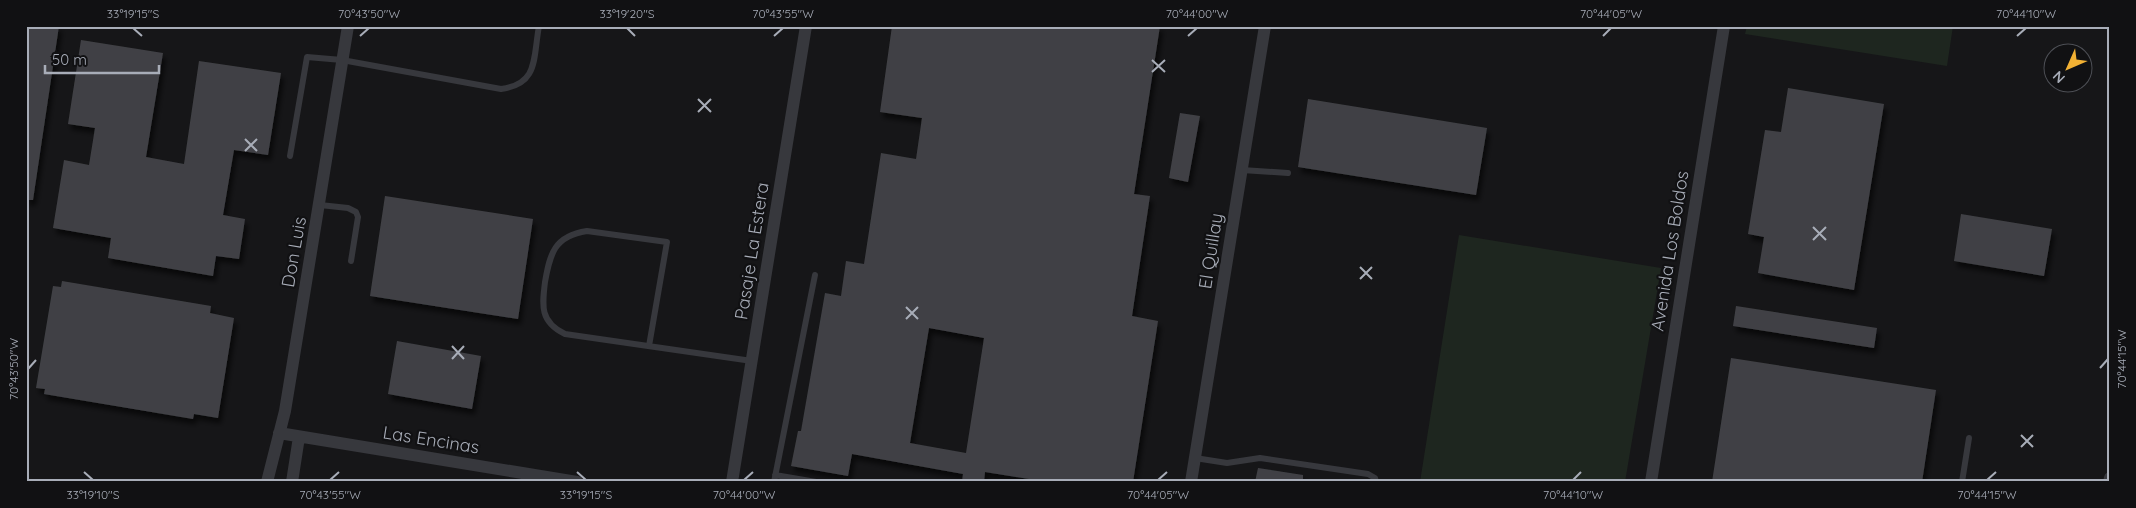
<svg xmlns="http://www.w3.org/2000/svg" width="2136" height="508" viewBox="0 0 2136 508" font-family="Quicksand,sans-serif">
<defs>
<filter id="shadow"><feDropShadow dx="3" dy="5.5" stdDeviation="2.5" flood-color="#0009"/></filter>
</defs>
<rect width="100%" height="100%" fill="#161618"/>
<path fill="#1e261f" d="M 1747,26 L 1953,26 L 1947,66 L 1745,34 Z
M 1459,235 L 1661,268 L 1625,482 L 1420,482 Z"/>
<path fill="#404145" fill-rule="evenodd" filter="url(#shadow)" d="M 26,26 L 59,26 L 33,200 L 26,200 Z
M 892,26 L 1160,26 L 1134,194 L 1150,196 L 1132,316 L 1158,321 L 1133,482 L 1048,482 L 985,472 L 984,482 L 962,482 L 963,474 L 852,454 L 848,476 L 791,466 L 798,431 L 801,431 L 825,293 L 841,296 L 846,261 L 864,264 L 881,153 L 916,159 L 922,118 L 880,112 ZM 929,328 L 984,338 L 966,453 L 910,443 Z
M 81,40 L 163,53 L 146,157 L 184,164 L 199,61 L 281,73 L 268,155 L 234,150 L 223,215 L 245,219 L 239,259 L 216,256 L 213,276 L 108,258 L 111,238 L 53,228 L 64,160 L 89,165 L 95,128 L 68,124 Z
M 1788,88 L 1884,104 L 1854,290 L 1758,273 L 1764,237 L 1748,234 L 1765,130 L 1781,132 Z
M 1308,99 L 1487,128 L 1476,195 L 1298,167 Z
M 1180,113 L 1200,116 L 1188,182 L 1169,178 Z
M 385,196 L 533,219 L 518,319 L 370,296 Z
M 1961,214 L 2052,229 L 2044,276 L 1954,261 Z
M 62,281 L 211,306 L 210,313 L 234,318 L 218,418 L 194,414 L 193,419 L 44,394 L 45,389 L 36,388 L 53,286 L 61,287 Z
M 1736,306 L 1877,328 L 1874,348 L 1733,326 Z
M 397,341 L 481,356 L 472,409 L 388,394 Z
M 1731,358 L 1936,390 L 1922,482 L 1712,482 Z
M 1258,468 L 1303,475 L 1303,482 L 1255,482 Z"/>
<g fill="none" stroke-linecap="round" stroke-linejoin="round">
<path stroke="#37383d" stroke-width="6" d="M 290,156 L 307,57 L 342,60 L 501,89 C 539,84 533,58 539,26
M 1242,170 L 1288,173
M 320,205 L 348,208 L 356,212 L 358,217 L 351,261
M 649,346 L 667,242 L 587,231 C 554,236 550,254 545,282 C 542,306 540,322 565,334 L 752,361
M 1195,458 L 1227,463 L 1260,458 L 1368,474 L 1375,478 L 1376,482
M 775,475 L 816,482
M 774,482 L 815,275
M 1962,482 L 1969,438"/>
<path stroke="#37383d" stroke-width="12" d="M 279,433 L 577,482
M 267,482 L 285,411 L 348,26
M 292,482 L 299,437
M 732,482 L 806,26
M 1191,482 L 1265,26
M 1651,482 L 1724,26
M 2109,482 L 2110,478"/>
</g>
<path fill="none" stroke="#a8adb8" stroke-width="2" d="M 133,28 L 142,36M 627,28 L 635,36M 360,36 L 369,28M 774,36 L 783,28M 1188,36 L 1197,28M 1603,36 L 1611,28M 2017,36 L 2026,28M 1152,60 L 1165,72M 1152,72 L 1165,60M 698,99 L 711,112M 698,112 L 711,99M 245,139 L 257,151M 245,151 L 257,139M 1813,227 L 1826,240M 1813,240 L 1826,227M 1360,267 L 1372,279M 1360,279 L 1372,267M 906,307 L 918,319M 906,319 L 918,307M 452,346 L 464,359M 452,359 L 464,346M 2100,368 L 2108,359M 28,369 L 36,360M 2021,435 L 2033,447M 2021,447 L 2033,435M 84,472 L 93,480M 577,472 L 586,480M 330,480 L 339,472M 744,480 L 753,472M 1158,480 L 1167,472M 1573,480 L 1581,472M 1987,480 L 1996,472"/>
<g text-anchor="middle" stroke-width="4.5" stroke-linejoin="round" paint-order="stroke">
<g font-size="18" fill="#a8adb8" stroke="#111113">
<text transform="translate(752 251) rotate(-81)" y="6">Pasaje La Estera</text>
<text transform="translate(1211 251) rotate(-81)" y="6">El Quillay</text>
<text transform="translate(1670 251) rotate(-81)" y="6">Avenida Los Boldos</text>
<text transform="translate(294 252) rotate(-80)" y="6">Don Luis</text>
<text transform="translate(431 440) rotate(9)" y="6">Las Encinas</text>
</g>
</g>
<rect width="2136" height="508" fill="none" stroke="#111113" stroke-width="55"/>
<g transform="translate(2068 68) rotate(225)"><circle r="24" fill="#111113" stroke="#4d4f55"/>
<path d="M0-4L9 19L0 12L-9 19Z" fill="#f2b134"/>
<text y="-8" font-size="14" font-weight="bold" text-anchor="middle" fill="#a8adb8">N</text>
</g>
<path d="M45 65v8h114v-8" fill="none" stroke="#a8adb8" stroke-width="2.5"/>
<text x="52" y="65" font-size="15" fill="#a8adb8" stroke="#111113" stroke-width="4" paint-order="stroke">50 m</text>
<rect x="28" y="28" width="2080" height="452" fill="none" stroke="#a8adb8" stroke-width="2"/>
<g font-size="12" text-anchor="middle" fill="#a8adb8">
<text x="133" y="18">33°19'15"S</text>
<text x="369" y="18">70°43'50"W</text>
<text x="627" y="18">33°19'20"S</text>
<text x="783" y="18">70°43'55"W</text>
<text x="1197" y="18">70°44'00"W</text>
<text x="1611" y="18">70°44'05"W</text>
<text x="2026" y="18">70°44'10"W</text>
<text transform="translate(2122 359) rotate(-90)" y="4">70°44'15"W</text>
<text transform="translate(14 369) rotate(-90)" y="4">70°43'50"W</text>
<text x="93" y="499">33°19'10"S</text>
<text x="330" y="499">70°43'55"W</text>
<text x="586" y="499">33°19'15"S</text>
<text x="744" y="499">70°44'00"W</text>
<text x="1158" y="499">70°44'05"W</text>
<text x="1573" y="499">70°44'10"W</text>
<text x="1987" y="499">70°44'15"W</text>
</g>
</svg>
